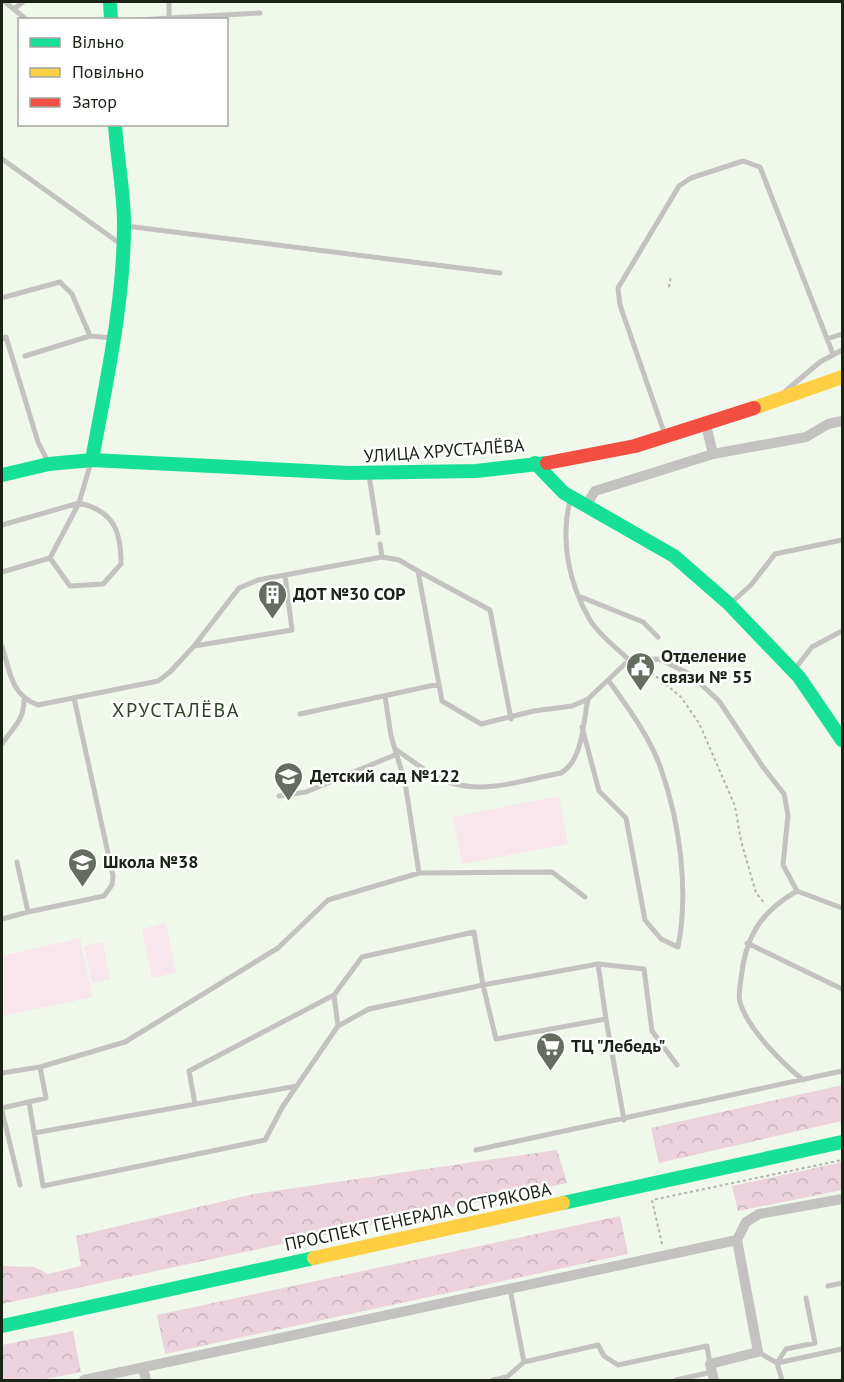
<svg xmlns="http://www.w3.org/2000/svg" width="844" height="1382" viewBox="0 0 844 1382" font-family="'PT Sans',sans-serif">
<defs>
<pattern id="forest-crowns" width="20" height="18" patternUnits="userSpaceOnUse" patternTransform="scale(1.5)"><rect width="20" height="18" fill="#ebd2dd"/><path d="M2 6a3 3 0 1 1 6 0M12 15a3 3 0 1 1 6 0" fill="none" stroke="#c9b4bd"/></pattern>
</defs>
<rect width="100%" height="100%" fill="#eff8eb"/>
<path fill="url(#forest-crowns)" d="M 842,1085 L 842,1121 L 659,1163 L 651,1128 Z
M 557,1150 L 567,1183 L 2,1304 L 2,1266 L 34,1267 L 48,1274 L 81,1266 L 76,1236 L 254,1194 Z
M 842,1162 L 842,1190 L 738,1211 L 732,1186 Z
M 620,1216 L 628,1254 L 165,1354 L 157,1315 Z
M 73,1331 L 81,1372 L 40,1380 L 2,1380 L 2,1345 Z"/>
<path fill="#f7e7ed" d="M 559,796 L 568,844 L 462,864 L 453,817 Z
M 166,923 L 176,973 L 152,978 L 142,929 Z
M 80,938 L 93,997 L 2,1016 L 2,956 Z
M 103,942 L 110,979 L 92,983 L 84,946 Z"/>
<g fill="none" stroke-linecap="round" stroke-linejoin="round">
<path stroke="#b4b3b0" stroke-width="2" stroke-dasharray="3 3" stroke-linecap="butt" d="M 669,287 L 671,276
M 647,669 L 681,697 L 699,723 L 735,806 L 741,841 L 756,893 L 765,904
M 662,1244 L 652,1200 L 842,1160"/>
<path stroke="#c4c1c1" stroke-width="5" d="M 5,2 L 27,20
M 15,8 L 23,2
M 169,18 L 260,13
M 140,20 L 169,18 L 169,2
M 2,159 L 122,245
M 126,226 L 500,273
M 5,297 L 60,282 L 72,294 L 90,336
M 2,339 L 6,337 L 38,442 L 48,462
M 827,339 L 842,334
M 25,356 L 90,336 L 112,338
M 782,394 L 820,362 L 842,350
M 665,435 L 620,305 L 618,288 L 679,186 L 691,178 L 743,161 L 760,167 L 833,354
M 369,475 L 378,533
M 570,500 C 560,541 569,584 590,620 C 599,635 617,648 629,660 L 659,659 L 690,674 L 719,701 L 763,767 L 784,794 L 788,815 L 783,865 L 797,891 L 842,908
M 2,525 L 79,503 L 91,462
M 380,544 L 382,557 L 399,560 L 418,571 L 442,701 L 481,724 L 534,711 L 572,706 L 588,699 L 629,660
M 418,571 L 490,610 L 511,719
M 2,572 L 50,558 L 79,503 C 114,511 121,531 121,564 L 103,584 L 70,586 L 50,558
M 581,597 L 643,622 L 658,637
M 731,603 L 751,585 L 775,554 L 842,540
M 2,646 C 10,672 11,695 38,705 L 158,681 L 170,672 L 194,646 L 239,588 L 258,580 L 382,557
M 194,646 L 292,630 L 285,575
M 794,670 L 812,647 L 842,631
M 385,696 L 391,736 L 405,782 L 419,873
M 300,714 L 439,684
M 582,727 L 599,791 L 626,818 L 645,920 L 661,939 L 678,947 C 689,891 680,823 661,769 C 650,737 628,708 609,681
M 2,744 C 13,727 24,721 24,700
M 395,749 C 413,761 433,778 455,784 C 488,793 528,779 561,773 C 583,760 583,723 588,699
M 279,796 L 306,792 L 397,754
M 17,862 L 28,912 L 104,896 L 112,885 L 113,876 L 74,698
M 797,891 C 760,912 745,938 741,979 C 740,986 738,996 740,1002 C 747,1028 782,1063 803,1080
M 2,919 L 28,912
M 747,943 L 842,989
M 598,964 L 644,969 L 652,1031 L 677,1065
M 334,995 L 362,957 L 474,932 L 483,985 L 598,964 L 606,1019
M 2,1073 L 40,1067 L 125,1042 L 278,948 L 328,900 L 419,873 L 552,872 L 585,897
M 29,1102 L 43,1186 L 265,1140 L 283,1106 L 338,1026 L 369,1009 L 483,985 L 496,1039 L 606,1019 L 624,1120
M 195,1104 L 189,1071 L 334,995 L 338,1026
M 2,1108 L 46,1098 L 40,1067
M 2,1111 L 20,1185
M 34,1133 L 297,1086
M 476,1150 L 842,1071
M 828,1286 L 842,1283
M 510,1289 L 524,1362
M 758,1352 L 777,1363 L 782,1380
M 777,1363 L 786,1349 L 815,1343 L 806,1298
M 777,1363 L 842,1349
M 493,1380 L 507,1377 L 524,1362 L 598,1345 L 604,1356 L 618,1365 L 707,1346 L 710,1364
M 676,1380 L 712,1372"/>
<path stroke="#c4c1c1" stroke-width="10" d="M 706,425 L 713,454 L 806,437 L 828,424 L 842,421
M 585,507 L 595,491 L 713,454
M 143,1368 L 146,1380
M 84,1380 L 737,1240 L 746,1222 L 759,1214 L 842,1199
M 714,1380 L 710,1364 L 758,1352 L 737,1240"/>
<path stroke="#16e098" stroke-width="14" d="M 110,2 L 111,20
M 92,460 C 106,382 124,304 124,224 C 124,191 117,158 115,124
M 535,463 L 564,493 L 674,556 L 728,603 L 799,677 L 842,740
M 2,475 L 49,464 L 92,460 L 348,473 L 476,471 L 547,463
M 563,1203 L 842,1142
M 2,1326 L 314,1258"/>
<path stroke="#ffcf43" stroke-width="14" d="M 754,408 L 842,377
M 314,1258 L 563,1203"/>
<path stroke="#f24e42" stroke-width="14" d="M 547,463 L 635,446 L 754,408"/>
</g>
<defs>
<symbol id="building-pin" viewBox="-11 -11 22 30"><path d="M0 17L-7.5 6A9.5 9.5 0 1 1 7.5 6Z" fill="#656d61" stroke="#fff"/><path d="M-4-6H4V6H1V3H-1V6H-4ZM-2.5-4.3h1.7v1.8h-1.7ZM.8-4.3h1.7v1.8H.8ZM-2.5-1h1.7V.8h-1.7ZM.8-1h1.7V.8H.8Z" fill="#fff"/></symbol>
<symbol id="civic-pin" viewBox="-11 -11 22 30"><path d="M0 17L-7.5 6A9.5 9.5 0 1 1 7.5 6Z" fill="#656d61" stroke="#fff"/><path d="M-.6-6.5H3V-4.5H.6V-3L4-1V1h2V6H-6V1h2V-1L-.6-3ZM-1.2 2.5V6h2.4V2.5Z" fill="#fff"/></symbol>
<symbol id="school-pin" viewBox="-11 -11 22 30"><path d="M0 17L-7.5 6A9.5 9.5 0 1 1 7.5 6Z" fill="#656d61" stroke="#fff"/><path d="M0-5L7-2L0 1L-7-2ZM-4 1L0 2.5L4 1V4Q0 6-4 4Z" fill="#fff"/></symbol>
<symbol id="supermarket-pin" viewBox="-11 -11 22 30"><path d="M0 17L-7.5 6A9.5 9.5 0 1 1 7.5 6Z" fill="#656d61" stroke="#fff"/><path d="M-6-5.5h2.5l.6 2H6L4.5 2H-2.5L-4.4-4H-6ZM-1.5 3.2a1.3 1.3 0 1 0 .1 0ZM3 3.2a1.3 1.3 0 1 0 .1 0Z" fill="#fff"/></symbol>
</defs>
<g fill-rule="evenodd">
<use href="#building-pin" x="256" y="578" width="33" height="45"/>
<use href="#civic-pin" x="624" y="650" width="33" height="45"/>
<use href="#school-pin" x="272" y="760" width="33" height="45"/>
<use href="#school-pin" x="66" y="846" width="33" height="45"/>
<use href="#supermarket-pin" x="534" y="1030" width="33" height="45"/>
</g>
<g text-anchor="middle" stroke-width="5" stroke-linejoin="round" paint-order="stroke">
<g font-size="18" fill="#1b2216" stroke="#fff">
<text transform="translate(444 451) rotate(-4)" y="6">УЛИЦА ХРУСТАЛЁВА</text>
<text transform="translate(418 1217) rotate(-12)" y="6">ПРОСПЕКТ ГЕНЕРАЛА ОСТРЯКОВА</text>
</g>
<g font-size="18" font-weight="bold" fill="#1b2216" stroke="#fff" text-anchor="start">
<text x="293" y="600">ДОТ №30 СОР</text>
<text x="661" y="662">Отделение<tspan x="661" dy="21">связи № 55</tspan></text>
<text x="310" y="782">Детский сад №122</text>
<text x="103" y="868">Школа №38</text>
<text x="571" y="1052">ТЦ "Лебедь"</text>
</g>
<g font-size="20" letter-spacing="1.5" fill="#314027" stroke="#fff">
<text x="176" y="717">ХРУСТАЛЁВА</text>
</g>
</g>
<rect width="844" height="1382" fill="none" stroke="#1b2216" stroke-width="6"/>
<rect x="18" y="18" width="210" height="108" fill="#ffffff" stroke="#a4a7a2" stroke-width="1.5"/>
<rect x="30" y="38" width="30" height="9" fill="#16e098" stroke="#a4a7a2" stroke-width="1.5"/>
<text x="72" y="48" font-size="18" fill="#1b2216">Вільно</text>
<rect x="30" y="68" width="30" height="9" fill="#ffcf43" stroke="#a4a7a2" stroke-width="1.5"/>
<text x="72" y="78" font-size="18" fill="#1b2216">Повільно</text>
<rect x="30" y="98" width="30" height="9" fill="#f24e42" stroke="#a4a7a2" stroke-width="1.5"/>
<text x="72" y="108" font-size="18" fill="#1b2216">Затор</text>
</svg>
